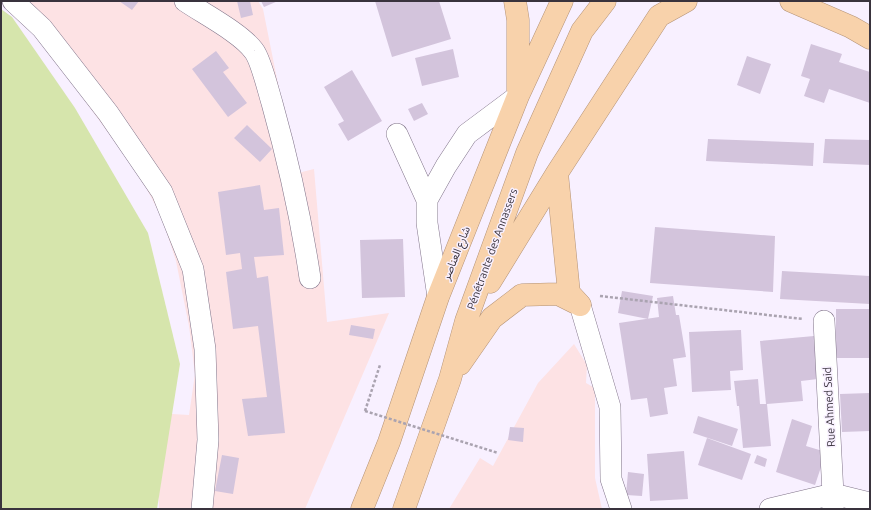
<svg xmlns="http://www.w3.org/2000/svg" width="871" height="510" viewBox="0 0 871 510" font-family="Ubuntu,'Noto Sans Arabic',sans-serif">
<rect width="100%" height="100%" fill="#f8f0ff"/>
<path fill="#fde2e4" d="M 4,1 L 258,1 L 263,9 L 285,119 L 298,173 L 314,169 L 327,322 L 389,313 L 305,509 L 159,509 L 156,413 L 189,415 L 195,374 L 189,326 L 176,261 L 162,218 L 140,176 L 31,27 Z
M 574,344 L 587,365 L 586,383 L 595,388 L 595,478 L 602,509 L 449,509 L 480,458 L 493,466 L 538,383 Z"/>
<path fill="#d6e5ac" d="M 1,9 L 12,17 L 75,108 L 148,233 L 180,364 L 157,509 L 1,509 Z"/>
<path fill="#d3c4dc" d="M 119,1 L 139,1 L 132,10 Z
M 237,1 L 250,1 L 253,15 L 241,18 Z
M 261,1 L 278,1 L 264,7 Z
M 375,1 L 439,1 L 451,39 L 392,57 Z
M 811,44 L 842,54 L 839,62 L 870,72 L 870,103 L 829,89 L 824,103 L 804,96 L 810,79 L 801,76 Z
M 453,49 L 459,77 L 422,86 L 415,58 Z
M 216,51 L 229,68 L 223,72 L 247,103 L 228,117 L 192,69 Z
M 747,56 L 771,64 L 760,94 L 737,85 Z
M 352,70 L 382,121 L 348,141 L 338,124 L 344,121 L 324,87 Z
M 422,103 L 428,114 L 414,121 L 408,109 Z
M 247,125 L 272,149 L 260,162 L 234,138 Z
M 708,139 L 814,143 L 813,166 L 706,161 Z
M 825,139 L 870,140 L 870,165 L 823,163 Z
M 260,185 L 264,210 L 279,208 L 284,255 L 254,257 L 257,278 L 268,276 L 285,433 L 248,436 L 242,399 L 267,397 L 258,326 L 233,329 L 226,272 L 242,269 L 240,253 L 226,255 L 218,192 Z
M 655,227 L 775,236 L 773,292 L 650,283 Z
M 403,239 L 405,297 L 362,298 L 360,240 Z
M 782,271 L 870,276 L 870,304 L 780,299 Z
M 622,291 L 653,296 L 648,319 L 618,313 Z
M 673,296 L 676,315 L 679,315 L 686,357 L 673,359 L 677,386 L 664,388 L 668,414 L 650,417 L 647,398 L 631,400 L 619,323 L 659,317 L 657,298 Z
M 836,309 L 870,309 L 870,358 L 836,358 Z
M 351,325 L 375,329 L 373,339 L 349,335 Z
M 741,330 L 743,370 L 730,371 L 731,390 L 692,392 L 689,332 Z
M 814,336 L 818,379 L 801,381 L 803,401 L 767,404 L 771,446 L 743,448 L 739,406 L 737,406 L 734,381 L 758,379 L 760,404 L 766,404 L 760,341 Z
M 870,393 L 870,431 L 842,432 L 840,394 Z
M 698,416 L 738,429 L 732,446 L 693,433 Z
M 792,419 L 812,426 L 806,446 L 826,452 L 815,485 L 776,472 Z
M 510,427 L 524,428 L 523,442 L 508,440 Z
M 707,438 L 751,454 L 742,480 L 698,465 Z
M 684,451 L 688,499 L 650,501 L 647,454 Z
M 222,455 L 239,458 L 233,494 L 215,491 Z
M 757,455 L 767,459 L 765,467 L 754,463 Z
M 628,472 L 644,474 L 642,496 L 626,495 Z"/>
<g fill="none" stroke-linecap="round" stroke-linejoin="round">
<defs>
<path id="minor" d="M 13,1 L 42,28 L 108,113 L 162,192 L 193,269 L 205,349 L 208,440 L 202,509
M 185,1 C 204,14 241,33 254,51 C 261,60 268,90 272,103 C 288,160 301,218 310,278
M 397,134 L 427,200
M 438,297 L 427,223 L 427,200 L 446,166 L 467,134 L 518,96
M 580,305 L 610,407 L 611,479 L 621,509
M 824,321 L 833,494 L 833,509
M 770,509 L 833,494 L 870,503"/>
<path id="trunk" d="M 515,1 L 518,20 L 518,90
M 791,1 L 851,27 L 870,38
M 557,173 L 569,293 L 580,305
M 490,282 L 557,173 L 659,16 L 686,1
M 460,364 L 492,318 L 522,295 L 558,294 L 580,305
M 362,509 L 389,442 L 438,297 L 518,96 L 562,1
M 404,509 L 450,379 L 466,321 L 527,153 L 582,31 L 605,1"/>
</defs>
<use href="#minor" stroke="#81748a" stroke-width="22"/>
<use href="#trunk" stroke="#b49377" stroke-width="23"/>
<path stroke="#aaa3b0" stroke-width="2.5" stroke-dasharray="3 2" stroke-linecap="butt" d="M 600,296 L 803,319
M 365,411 L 380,365"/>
<use href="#minor" stroke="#fff" stroke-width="21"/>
<use href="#trunk" stroke="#f8d2ab" stroke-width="22"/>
<path stroke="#aaa3b0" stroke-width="2.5" stroke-dasharray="3 2" stroke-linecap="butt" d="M 365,411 L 498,453"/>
</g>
<g text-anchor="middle" stroke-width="3" stroke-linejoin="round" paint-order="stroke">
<g font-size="11" fill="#39333d" stroke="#f8f0ff">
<text transform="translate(492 249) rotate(-70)" y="4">Pénétrante des Annassers</text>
<text transform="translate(456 253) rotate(-68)" y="4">شارع العناصر</text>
<text transform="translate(829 407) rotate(-93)" y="4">Rue Ahmed Said</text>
</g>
</g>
<rect width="871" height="510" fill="none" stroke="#39333d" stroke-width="4"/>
</svg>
